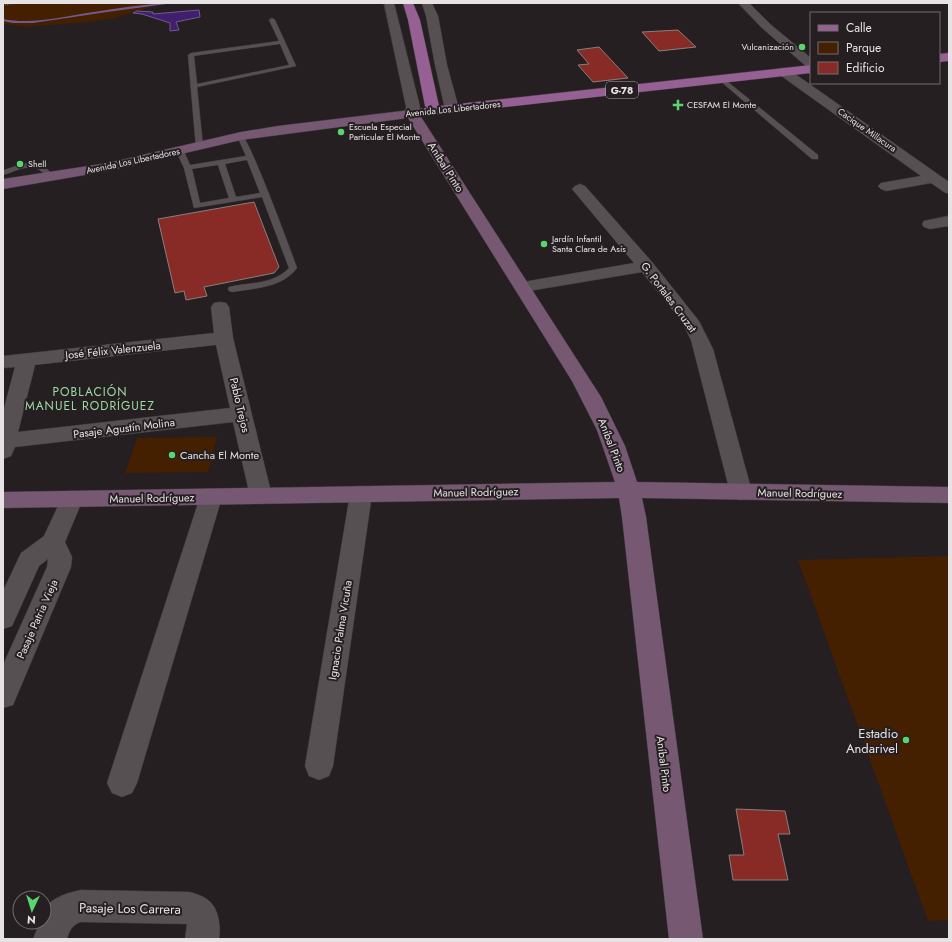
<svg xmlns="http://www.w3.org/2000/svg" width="952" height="942" viewBox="0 0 952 942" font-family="Jost,sans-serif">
<rect width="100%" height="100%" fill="#251f21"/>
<path fill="#441f00" d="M 3,3 L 164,3 L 115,18 L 89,22 L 24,27 L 3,24 Z
M 217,437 L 208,472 L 125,473 L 137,438 Z
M 949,556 L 949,920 L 928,921 L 798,560 Z"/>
<path fill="#3f1f6e" stroke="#715a91" d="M 199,10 L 200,17 L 176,22 L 179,30 L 170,31 L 170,23 L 142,14 L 133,13 L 137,11 L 153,12 L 153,14 Z"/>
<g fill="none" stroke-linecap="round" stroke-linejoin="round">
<path fill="#715a91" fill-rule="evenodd" d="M 164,3 L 174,3 L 107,12 L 33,23 L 13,23 L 3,21 L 3,19 C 34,25 64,16 94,12 C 117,8 141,5 164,3 Z
M 250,3 L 315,3 L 314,4 L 251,4 Z"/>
</g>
<path fill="#882a25" stroke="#87807f" d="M 678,30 L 696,47 L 659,51 L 642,32 Z
M 599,47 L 628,78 L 593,82 L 578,65 L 589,64 L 577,50 Z
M 254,202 L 279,267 L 274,273 L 204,287 L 207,296 L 186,300 L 184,291 L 175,293 L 158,219 Z
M 736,809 L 785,811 L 790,834 L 778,834 L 788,880 L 733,880 L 729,855 L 744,855 Z"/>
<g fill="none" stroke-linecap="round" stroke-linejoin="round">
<defs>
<path id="lane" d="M 272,18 L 275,20 L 296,66 L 197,87 L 203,146 L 202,148 L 196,148 L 188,55 L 191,53 L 279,41 L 269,20 ZM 280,44 L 289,65 L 197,84 L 194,56 Z
M 719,78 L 723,78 L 818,155 L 818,159 L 812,159 L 719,80 Z
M 241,134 C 249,137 291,251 297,268 C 282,288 255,288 232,292 L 229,291 L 228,289 L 229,287 C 250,282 273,285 289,268 L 262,197 L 194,208 L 184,168 L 176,151 L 177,149 L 183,149 L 190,165 L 246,156 L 237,136 ZM 247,160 L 260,193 L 236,197 L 225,164 ZM 218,165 L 229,198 L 200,203 L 192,169 Z
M 32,163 L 45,167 L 55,177 L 51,179 C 46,177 43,172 38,169 C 26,164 14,172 3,175 L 4,170 L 22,164 Z"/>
<path id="street" d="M 384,3 L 394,3 L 420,107 L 417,117 L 407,117 L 405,114 L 406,107 Z
M 422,3 L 432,3 L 438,16 L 447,65 L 459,109 L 457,112 L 447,112 L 445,109 L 435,65 L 426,16 Z
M 738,3 L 749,3 L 770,24 L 811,58 L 811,68 L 807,67 L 762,28 Z
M 784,68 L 788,69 L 949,182 L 949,194 L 944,192 L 931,183 L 886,191 L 881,189 L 878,186 L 881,183 L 921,176 L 780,75 L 778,72 L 780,69 Z
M 580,184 L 585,186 L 652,262 L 699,321 L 713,349 L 752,492 L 749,498 L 741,500 L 733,498 L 730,492 L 691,340 L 682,322 L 642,272 L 523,292 L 517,291 L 514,287 L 517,283 L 523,282 L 634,263 L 572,189 L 575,186 Z
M 949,216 L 949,226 L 930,229 L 924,227 L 922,224 L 924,221 Z
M 220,302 L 226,303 L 229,307 L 233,338 L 272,496 L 269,502 L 261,504 L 253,502 L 250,496 L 233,422 L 15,447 L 11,456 L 3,459 L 3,412 L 15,367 L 3,368 L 3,356 L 214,333 L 211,307 L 214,303 ZM 216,345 L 230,408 L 18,432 L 35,365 Z
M 361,486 L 369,488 L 372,494 L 333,766 L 329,776 L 319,780 L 309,776 L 305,766 L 350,494 L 353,488 Z
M 211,489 L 219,491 L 222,497 L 137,783 L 132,793 L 122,797 L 112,793 L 107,783 L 200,497 L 203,491 Z
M 72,491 L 80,493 L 83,499 L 65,542 L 72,557 L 71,567 L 13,705 L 3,708 L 3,665 L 47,567 L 48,559 L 39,566 L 12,626 L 3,629 L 3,591 L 21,553 L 44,536 L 64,493 Z
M 81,890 L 190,892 C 196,894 203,896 208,900 C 219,908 221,927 219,939 L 185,939 L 187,924 L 81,922 C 73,924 69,931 67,939 L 33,939 L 40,922 L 44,922 C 44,919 43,915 44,912 C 47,899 69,892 81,890 Z"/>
<path id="secondary" d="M 427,108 L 432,109 L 434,112 L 432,115 L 421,117 L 601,397 L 625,446 L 637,482 L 949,487 L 949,503 L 642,498 L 646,517 L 703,939 L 669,939 L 622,517 L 619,498 L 3,508 L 3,492 L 615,482 L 597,430 L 572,381 L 408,118 L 241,140 L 108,171 L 3,189 L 3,179 L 108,163 L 241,132 L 278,126 Z"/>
<path id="primary" d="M 403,3 L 413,3 L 420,20 L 439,106 L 811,65 L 811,73 L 433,115 L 428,114 L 426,111 L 408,20 Z
M 949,53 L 949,61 L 939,62 L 939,54 Z"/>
</defs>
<use href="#lane" stroke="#3e393b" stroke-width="1"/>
<use href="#street" stroke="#3e393b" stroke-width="1"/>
<use href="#secondary" stroke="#3e393b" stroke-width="1"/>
<use href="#primary" stroke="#3e393b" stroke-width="1"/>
<path stroke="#666163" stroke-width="1.5" stroke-dasharray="1 1" stroke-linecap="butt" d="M 3,5 L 16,3"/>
<use href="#lane" fill="#565052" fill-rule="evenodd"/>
<use href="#street" fill="#565052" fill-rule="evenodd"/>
<use href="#secondary" fill="#765873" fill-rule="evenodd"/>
<use href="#primary" fill="#966094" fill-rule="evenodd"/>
</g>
<g fill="#59d56f" stroke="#251f21" stroke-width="1.5">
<circle cx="802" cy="47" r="4"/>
<path d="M676 99h4v4h4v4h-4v4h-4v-4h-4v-4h4z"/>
<circle cx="341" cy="132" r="4"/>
<circle cx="20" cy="164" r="4"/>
<circle cx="544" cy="244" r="4"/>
<circle cx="172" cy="455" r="4"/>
<circle cx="906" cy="740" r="4"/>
</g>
<g text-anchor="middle" stroke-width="4" stroke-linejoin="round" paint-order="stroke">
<g font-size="9" fill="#e7e3e4" stroke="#251f21" text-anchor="start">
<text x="794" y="50" text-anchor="end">Vulcanización</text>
<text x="687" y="108">CESFAM El Monte</text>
<text x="349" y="130">Escuela Especial<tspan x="349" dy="10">Particular El Monte</tspan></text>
<text x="28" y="167">Shell</text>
<text x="552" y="242">Jardín Infantil<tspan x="552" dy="10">Santa Clara de Asís</tspan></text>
</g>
<g font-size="9" fill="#e7e3e4" stroke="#251f21">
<text transform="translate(453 109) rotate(-6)" y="3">Avenida Los Libertadores</text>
<text transform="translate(867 130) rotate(35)" y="3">Cacique Millacura</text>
<text transform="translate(133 161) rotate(-12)" y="3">Avenida Los Libertadores</text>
</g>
<rect fill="#251f21" stroke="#ada8aa" stroke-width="1" x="606" y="82" width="32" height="16" rx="3"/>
<g font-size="10" font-weight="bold" fill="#e7e3e4">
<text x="622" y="94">G-78</text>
</g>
<g font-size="11" fill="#e7e3e4" stroke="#251f21">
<text transform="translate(446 167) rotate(58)" y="4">Aníbal Pinto</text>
<text transform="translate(669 297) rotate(53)" y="4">G. Portales Cruzat</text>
<text transform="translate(113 350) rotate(-6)" y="4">José Félix Valenzuela</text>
<text transform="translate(240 405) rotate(77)" y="4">Pablo Trejos</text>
<text transform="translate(124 428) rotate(-7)" y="4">Pasaje Agustín Molina</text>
<text transform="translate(612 445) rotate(69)" y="4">Aníbal Pinto</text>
<text transform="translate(476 492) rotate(-1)" y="4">Manuel Rodríguez</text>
<text transform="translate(800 493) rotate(1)" y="4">Manuel Rodríguez</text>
<text transform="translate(152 498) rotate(-1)" y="4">Manuel Rodríguez</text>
<text transform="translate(37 619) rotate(-66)" y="4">Pasaje Patria Vieja</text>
<text transform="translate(340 630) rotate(-81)" y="4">Ignacio Palma Vicuña</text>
<text transform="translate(664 764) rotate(83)" y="4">Aníbal Pinto</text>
</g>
<g font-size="11" fill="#e7e3e4" stroke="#251f21" text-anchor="start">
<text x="180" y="459">Cancha El Monte</text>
</g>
<g font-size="12" letter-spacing="1" fill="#9cdaa3" stroke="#251f21">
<text x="90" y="396">POBLACIÓN<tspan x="90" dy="14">MANUEL RODRÍGUEZ</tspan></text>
</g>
<g font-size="13" fill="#e7e3e4" stroke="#251f21" text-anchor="end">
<text x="898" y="738">Estadio<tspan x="898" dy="15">Andarivel</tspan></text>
</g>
<g font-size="13" fill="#e7e3e4" stroke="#251f21">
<text transform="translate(130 908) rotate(1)" y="5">Pasaje Los Carrera</text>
</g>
</g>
<rect width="952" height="942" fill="none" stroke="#e7e3e4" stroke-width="8"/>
<rect x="810" y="12" width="130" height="72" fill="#251f21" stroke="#736d6f"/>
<rect x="818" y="25" width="20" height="6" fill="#966094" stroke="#736d6f"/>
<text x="846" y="32" font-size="12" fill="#e7e3e4">Calle</text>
<rect x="818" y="42" width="20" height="12" fill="#441f00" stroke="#736d6f"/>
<text x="846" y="52" font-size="12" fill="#e7e3e4">Parque</text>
<rect x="818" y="62" width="20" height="12" fill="#882a25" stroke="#736d6f"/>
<text x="846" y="72" font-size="12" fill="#e7e3e4">Edificio</text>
<g transform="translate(32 910) rotate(184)"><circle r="19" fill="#251f21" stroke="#736d6f"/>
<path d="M0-3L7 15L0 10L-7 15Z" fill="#59d56f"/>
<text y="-6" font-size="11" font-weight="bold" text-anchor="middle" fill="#e7e3e4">N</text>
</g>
</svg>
